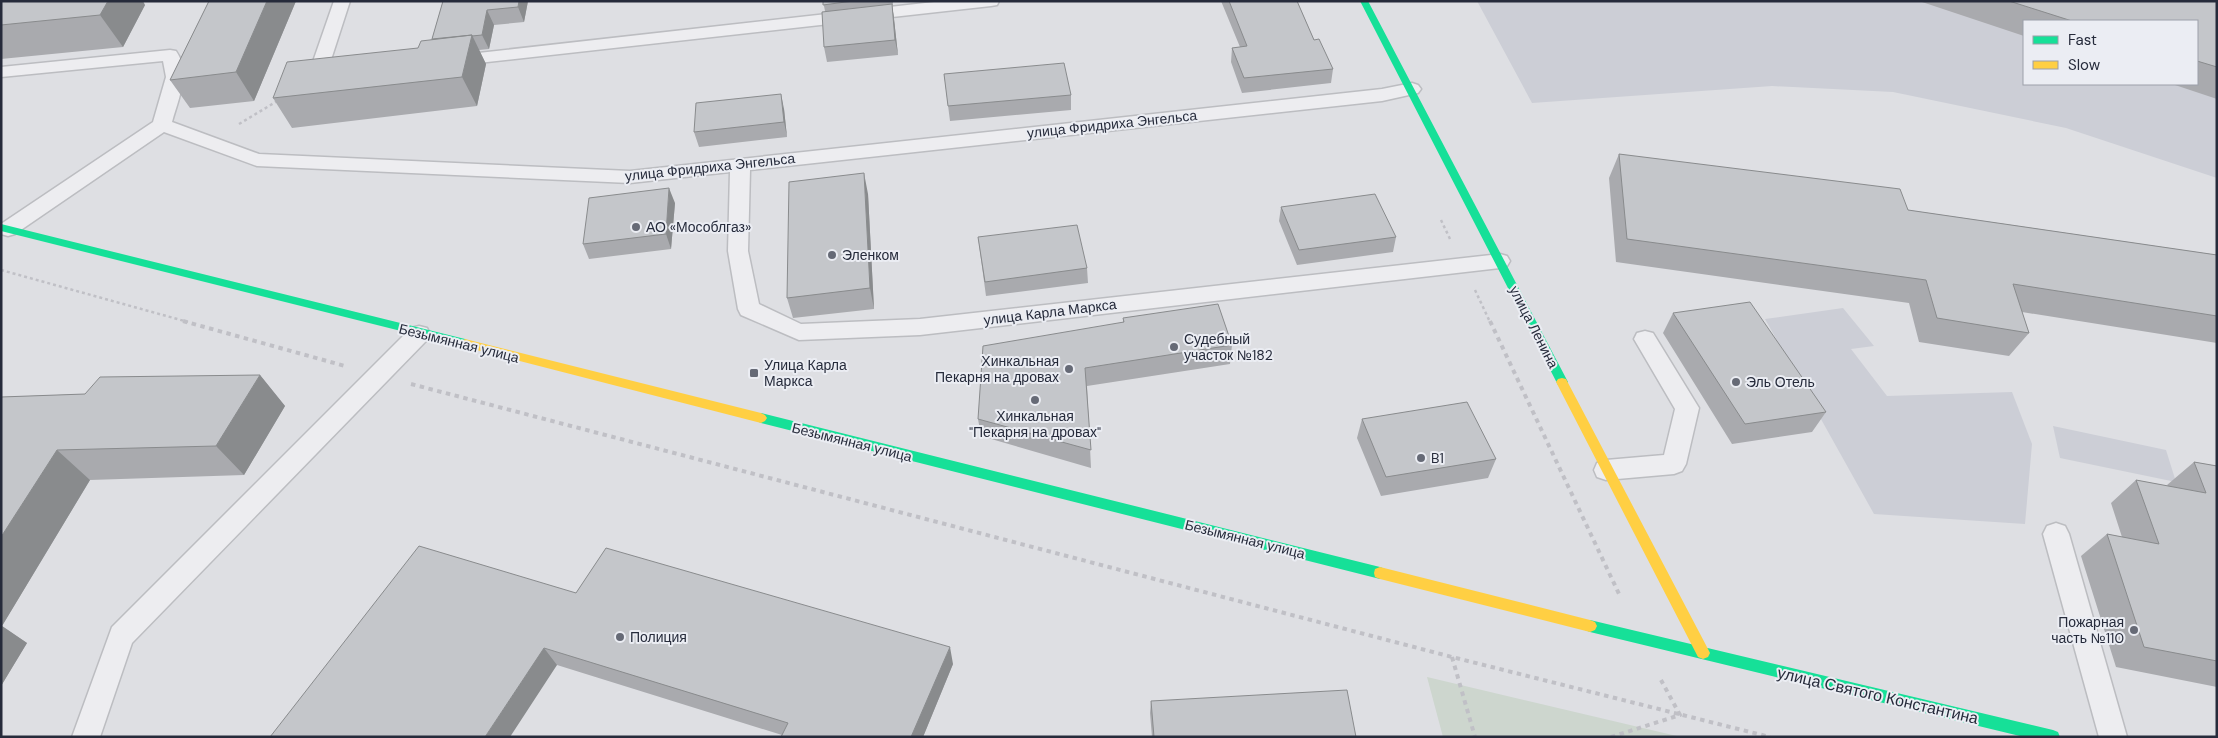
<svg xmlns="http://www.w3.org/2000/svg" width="2218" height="738" viewBox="0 0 2218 738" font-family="'DM Sans',sans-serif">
<rect width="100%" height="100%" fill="#dedfe3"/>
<path fill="#ccced6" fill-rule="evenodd" d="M 1477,1 L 2217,1 L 2217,178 L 2066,128 L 1893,92 L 1772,86 L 1532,103 ZM 2024,21 L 2197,21 L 2197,84 L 2024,84 Z
M 1843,308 L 1874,346 L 1851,349 L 1887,396 L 2012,392 L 2032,444 L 2025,524 L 1874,514 L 1765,319 Z
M 2053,426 L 2166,450 L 2176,482 L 2060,458 Z"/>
<path fill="#cdd6ce" d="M 1427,677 L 1681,737 L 1443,737 Z"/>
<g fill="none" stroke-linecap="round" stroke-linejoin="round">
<defs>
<path id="lane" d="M 334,1 L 350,1 L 328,69 L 336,70 L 339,74 L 336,78 L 317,81 L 311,80 L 308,76 Z
M 943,1 L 999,1 L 997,5 L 991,6 L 451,66 L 445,65 L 442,61 L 445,57 L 451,56 Z
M 170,50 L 176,51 C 191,72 178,100 172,122 L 259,154 L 630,171 L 1382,89 L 1412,83 L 1418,85 L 1421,89 L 1418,93 L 1382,101 L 750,170 L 748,251 L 759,304 L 801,324 L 920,319 L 1500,254 L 1507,256 L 1510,261 L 1507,266 L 1500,268 L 920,335 L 799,340 L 741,315 L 738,309 L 728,251 L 730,172 L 630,183 L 257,166 L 164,132 L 15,234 L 8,236 L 1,234 L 1,224 L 153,122 L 166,77 L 163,61 L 1,77 L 1,67 Z
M 419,326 L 427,328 L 430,334 L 427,340 L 132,643 L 100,737 L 72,737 L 112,627 L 411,328 Z
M 1645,331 L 1653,333 L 1699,408 L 1686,464 L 1682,471 L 1674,474 L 1606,480 L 1597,477 L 1594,470 L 1597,463 L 1606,460 L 1664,455 L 1675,409 L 1634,339 L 1637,333 Z
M 2056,523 L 2065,526 L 2069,534 L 2127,737 L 2099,737 L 2043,534 L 2047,526 Z"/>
</defs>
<use href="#lane" stroke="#bcbdc1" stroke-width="3"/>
<path stroke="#c0c0c6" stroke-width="2.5" stroke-dasharray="3 3" stroke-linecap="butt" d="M 239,124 L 279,100
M 1441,220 L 1450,239
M 1,270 L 188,322
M 1475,290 L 1490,322"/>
<path stroke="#c0c0c6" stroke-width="4" stroke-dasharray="4.5 4.5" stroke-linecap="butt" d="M 183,321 L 345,366
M 1490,321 L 1620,596
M 411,384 L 1452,657 L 1770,737
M 1452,657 L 1475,737
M 1611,737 L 1680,715 L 1661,680"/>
<use href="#lane" fill="#ededf0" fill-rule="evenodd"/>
<path fill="#16e098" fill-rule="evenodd" d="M 1360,1 L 1368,1 L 1568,382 L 1566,385 L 1558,385 Z
M 1,224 L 465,339 L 471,343 L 465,347 L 1,231 Z
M 761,413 L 1380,567 L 1385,569 L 1386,573 L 1385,577 L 1380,579 L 761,423 L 757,421 L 755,418 L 757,415 Z
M 1590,620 L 2053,730 L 2058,732 L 2060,737 L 2024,737 L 1590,632 L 1585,630 L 1583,626 L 1585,622 Z"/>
<path fill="#ffcf43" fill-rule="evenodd" d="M 465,339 L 761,413 L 765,415 L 767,418 L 765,421 L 761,423 L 461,346 L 459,343 Z
M 1562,378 L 1566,379 L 1708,649 L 1710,653 L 1708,657 L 1703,659 L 1698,657 L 1556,382 L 1558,379 Z
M 1380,567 L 1590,620 L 1595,622 L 1597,626 L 1595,630 L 1590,632 L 1380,579 L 1375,577 L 1374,573 L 1375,569 Z"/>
</g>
<path fill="#a9aaae" d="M 1,1 L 145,5 L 123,47 L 1,59 Z
M 209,1 L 296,1 L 254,101 L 190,108 L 170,80 Z
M 443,1 L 528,1 L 524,22 L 494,25 L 489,49 L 479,50 L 486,64 L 477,106 L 292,128 L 273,98 L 418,48 L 432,39 Z
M 823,1 L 893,1 L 893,5 L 892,5 L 894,19 L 898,55 L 827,62 L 824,47 L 825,11 Z
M 1221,1 L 1297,1 L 1314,40 L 1333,69 L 1331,83 L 1242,93 L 1231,62 L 1232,48 L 1240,47 Z
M 1919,1 L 2217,1 L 2217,99 L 2172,84 L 2197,84 L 2197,21 L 2024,21 L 2024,36 Z
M 944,74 L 1071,95 L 1071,110 L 950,121 Z
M 784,109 L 787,137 L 699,147 L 694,132 Z
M 1619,154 L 1908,210 L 2217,255 L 2217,343 L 2022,312 L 2029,333 L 2009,356 L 1919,342 L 1909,303 L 1616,262 L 1609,178 Z
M 868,194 L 874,309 L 793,318 L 787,298 Z
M 675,203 L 671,249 L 589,259 L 583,244 Z
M 1281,207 L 1396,237 L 1393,252 L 1297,265 L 1279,221 Z
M 978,237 L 1087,268 L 1088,283 L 986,296 Z
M 1673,313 L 1826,412 L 1812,432 L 1732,444 L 1663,333 Z
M 1123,318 L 1232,345 L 1230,364 L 1087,386 L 1091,468 L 981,436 L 978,419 L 1123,322 Z
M 260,375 L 285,406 L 244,475 L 90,480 L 2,626 L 27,643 L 1,686 L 1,397 L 85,394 Z
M 1362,419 L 1496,459 L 1488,478 L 1381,496 L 1357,438 Z
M 2194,462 L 2217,466 L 2217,687 L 2116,667 L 2081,556 L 2107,534 L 2122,537 L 2111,503 L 2136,480 L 2168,486 L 2167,485 Z
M 576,593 L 953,664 L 923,737 L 781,737 L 782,735 L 557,665 L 270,737 Z
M 1151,701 L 1356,737 L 1152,737 L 1150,713 Z"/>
<path fill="#898b8d" d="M 108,1 L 143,1 L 145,5 L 123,47 L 100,15 Z
M 267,1 L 296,1 L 254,101 L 236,72 Z
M 519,1 L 528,1 L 524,22 L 518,7 Z
M 892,4 L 894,19 L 898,55 L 895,40 Z
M 487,10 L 494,25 L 489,49 L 482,35 Z
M 472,35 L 486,64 L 477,106 L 462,77 Z
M 781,94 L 784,109 L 787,137 L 784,122 Z
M 864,173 L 868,194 L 874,309 L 870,288 Z
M 669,188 L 675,203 L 671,249 L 666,234 Z
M 260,375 L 285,406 L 244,475 L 216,446 Z
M 57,450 L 90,480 L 2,626 L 27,643 L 1,686 L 1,537 Z
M 950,647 L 953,664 L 923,737 L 911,737 Z
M 544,648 L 557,665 L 510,737 L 485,737 Z"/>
<path fill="#c4c6ca" stroke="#898b8d" d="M 1,1 L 108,1 L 100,15 L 1,25 Z
M 209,1 L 267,1 L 236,72 L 170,80 Z
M 443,1 L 519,1 L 518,7 L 487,10 L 482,35 L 472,36 L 472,35 L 432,39 Z
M 823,1 L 853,1 L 823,5 Z
M 1229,1 L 1297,1 L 1314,40 L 1319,39 L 1333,69 L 1244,78 L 1232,48 L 1247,46 Z
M 2009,1 L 2217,1 L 2217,67 L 2197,61 L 2197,21 L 2072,21 Z
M 892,4 L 895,40 L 824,47 L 822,12 Z
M 472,35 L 462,77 L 273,98 L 287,62 L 418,48 L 421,41 Z
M 1064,63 L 1071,95 L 948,106 L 944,74 Z
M 781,94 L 784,122 L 694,132 L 696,103 Z
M 1619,154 L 1900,189 L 1908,210 L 2217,255 L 2217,316 L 2013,284 L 2029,333 L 1937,318 L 1926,280 L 1627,239 Z
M 864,173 L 870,288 L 787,298 L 789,182 Z
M 669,188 L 666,234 L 583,244 L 589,198 Z
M 1375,194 L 1396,237 L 1299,250 L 1281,207 Z
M 1077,225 L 1087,268 L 985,282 L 978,237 Z
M 1750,302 L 1826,412 L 1745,424 L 1673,313 Z
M 1218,304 L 1232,345 L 1085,368 L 1091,450 L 978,419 L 983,346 L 1124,322 L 1123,318 Z
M 260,375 L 216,446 L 57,450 L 1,537 L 1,397 L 85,394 L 100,377 Z
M 1467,402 L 1496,459 L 1386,477 L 1362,419 Z
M 2194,462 L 2217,466 L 2217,661 L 2144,647 L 2107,534 L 2159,544 L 2136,480 L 2206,493 Z
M 419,546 L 576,593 L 606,548 L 950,647 L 911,737 L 781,737 L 788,723 L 544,648 L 485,737 L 270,737 Z
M 1347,690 L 1356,737 L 1154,737 L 1151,701 Z"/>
<g fill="#666a76" stroke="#ebedf3" stroke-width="2">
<circle cx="636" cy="227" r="5"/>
<circle cx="832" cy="255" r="5"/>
<circle cx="1174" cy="347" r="5"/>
<circle cx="1069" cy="369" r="5"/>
<rect x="749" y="368" width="10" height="10" rx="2.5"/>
<circle cx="1736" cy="382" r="5"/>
<circle cx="1035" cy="400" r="5"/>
<circle cx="1421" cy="458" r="5"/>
<circle cx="2134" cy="630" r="5"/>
<circle cx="620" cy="637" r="5"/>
</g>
<g text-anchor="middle" stroke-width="4" stroke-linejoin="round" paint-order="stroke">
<g font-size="14" fill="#262b3b" stroke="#ebedf3">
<text transform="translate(1112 124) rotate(-6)" y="5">улица Фридриха Энгельса</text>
<text transform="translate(710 167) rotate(-6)" y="5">улица Фридриха Энгельса</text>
<text transform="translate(1050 312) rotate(-7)" y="5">улица Карла Маркса</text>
<text transform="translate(1534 327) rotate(63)" y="5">улица Ленина</text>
<text transform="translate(459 343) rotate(14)" y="5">Безымянная улица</text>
<text transform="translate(852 442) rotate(14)" y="5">Безымянная улица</text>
<text transform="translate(1245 539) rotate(14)" y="5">Безымянная улица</text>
</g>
<g font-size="14" fill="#262b3b" stroke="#ebedf3" text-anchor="start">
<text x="646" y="232">АО «Мособлгаз»</text>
<text x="842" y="260">Эленком</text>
<text x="1184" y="344">Судебный<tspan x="1184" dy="16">участок №182</tspan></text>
<text x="1059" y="366" text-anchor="end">Хинкальная<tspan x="1059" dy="16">Пекарня на дровах</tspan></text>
<text x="764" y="370">Улица Карла<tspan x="764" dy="16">Маркса</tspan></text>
<text x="1746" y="387">Эль Отель</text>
<text x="1035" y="421" text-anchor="middle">Хинкальная<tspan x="1035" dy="16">"Пекарня на дровах"</tspan></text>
<text x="1431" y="463">B1</text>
<text x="2124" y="627" text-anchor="end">Пожарная<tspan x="2124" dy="16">часть №110</tspan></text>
<text x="630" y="642">Полиция</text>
</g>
<g font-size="16" fill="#262b3b" stroke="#ebedf3">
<text transform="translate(1878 695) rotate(13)" y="6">улица Святого Константина</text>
</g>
</g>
<rect width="2218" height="738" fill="none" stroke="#262b3b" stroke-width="5"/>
<rect x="2023" y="20" width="175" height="65" fill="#ebedf3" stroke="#9c9fa9"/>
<rect x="2033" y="36" width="25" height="8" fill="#16e098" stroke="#9c9fa9"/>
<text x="2068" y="45" font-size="15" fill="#262b3b">Fast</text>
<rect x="2033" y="61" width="25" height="8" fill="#ffcf43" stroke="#9c9fa9"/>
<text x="2068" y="70" font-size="15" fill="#262b3b">Slow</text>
</svg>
